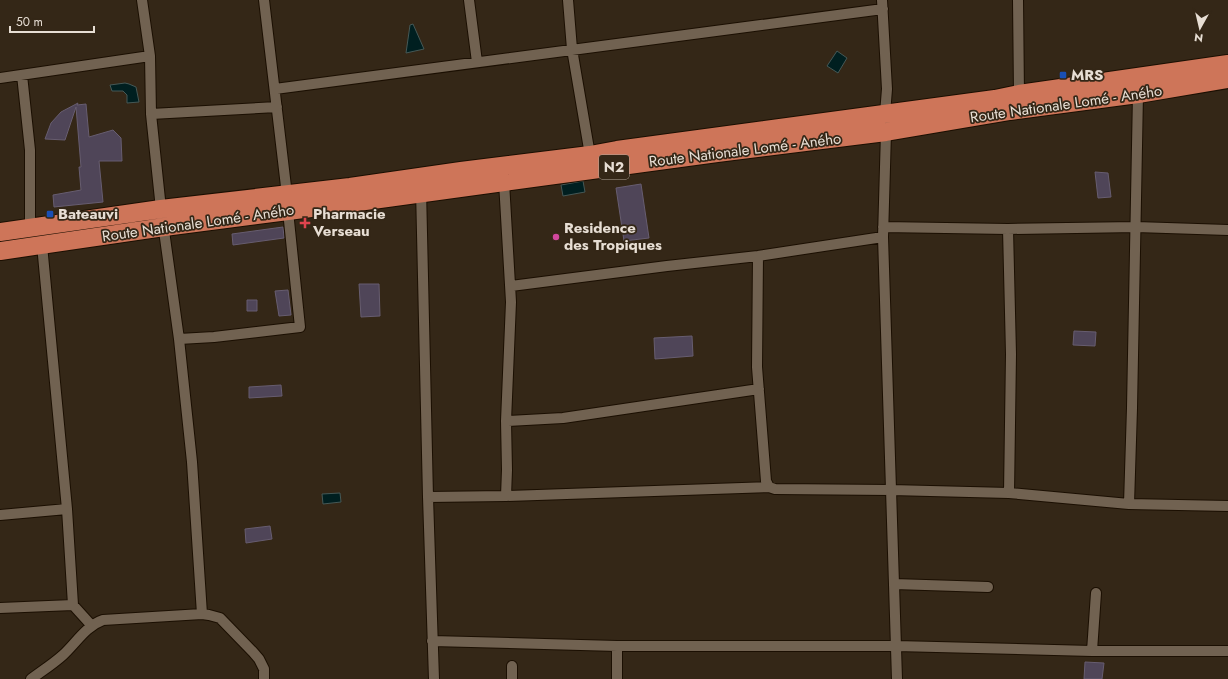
<svg xmlns="http://www.w3.org/2000/svg" width="1228" height="679" viewBox="0 0 1228 679" font-family="Jost,sans-serif">
<rect width="100%" height="100%" fill="#342717"/>
<path fill="#001f20" stroke="#455856" d="M 413,24 L 424,49 L 406,53 L 410,25 Z
M 837,51 L 847,58 L 838,73 L 827,66 Z
M 125,83 L 129,84 L 136,87 L 139,102 L 127,103 L 127,95 L 123,91 L 112,91 L 110,85 Z
M 583,181 L 585,192 L 563,196 L 561,185 Z
M 340,493 L 341,502 L 323,504 L 322,494 Z"/>
<path fill="#4f4558" stroke="#675d70" d="M 78,103 L 77,105 L 86,104 L 89,137 L 113,130 L 121,138 L 122,161 L 99,161 L 103,202 L 54,207 L 53,195 L 81,190 L 79,167 L 81,167 L 76,107 L 65,140 L 45,139 L 51,123 L 61,112 Z
M 1095,172 L 1108,173 L 1111,197 L 1098,198 Z
M 641,184 L 649,238 L 624,241 L 616,188 Z
M 283,227 L 284,238 L 233,245 L 232,234 Z
M 359,284 L 379,284 L 380,316 L 361,317 Z
M 288,290 L 291,315 L 279,316 L 275,291 Z
M 247,300 L 257,300 L 257,311 L 247,311 Z
M 1074,331 L 1096,332 L 1095,346 L 1073,345 Z
M 692,336 L 693,356 L 655,359 L 654,338 Z
M 281,385 L 282,396 L 249,398 L 249,387 Z
M 270,526 L 272,539 L 246,543 L 245,529 Z
M 1085,662 L 1104,663 L 1102,679 L 1084,679 Z"/>
<g fill="none" stroke-linecap="round" stroke-linejoin="round">
<defs>
<path id="street" d="M 142,0 L 150,56 L 151,114 L 161,209 L 179,339 L 192,462 L 202,614 L 209,615 L 220,618 L 253,652 L 259,659 L 264,669 L 264,679
M 264,0 L 287,195
M 469,0 L 477,62
M 568,0 L 572,49 L 590,155
M 882,0 L 887,89 L 885,114 L 886,132 L 883,237 L 897,679
M 1018,0 L 1019,94
M 22,75 L 30,150 L 30,228
M 0,78 L 150,56
M 275,89 L 883,9
M 151,114 L 277,107
M 504,182 L 511,302 L 506,421 L 507,470 L 506,496
M 421,189 L 428,497 L 434,679
M 883,227 L 1008,229 L 1136,227 L 1228,230
M 1008,229 L 1011,354 L 1009,493
M 42,245 L 67,509 L 73,605
M 758,256 L 757,367 L 766,481 L 769,487
M 511,286 L 667,266 L 758,256 L 883,237
M 179,339 L 214,337 L 300,327 L 288,211
M 506,421 L 563,418 L 759,389
M 428,497 L 506,496 L 769,487 L 775,489 L 891,490 L 1009,493 L 1129,504 L 1228,506
M 1129,504 L 1132,408 L 1138,94
M 0,515 L 67,509
M 894,584 L 988,587
M 0,608 L 73,605 L 92,626
M 432,641 L 617,646 L 896,646 L 1092,651 L 1228,651
M 617,646 L 617,679
M 1092,651 L 1096,593
M 512,666 L 512,679
M 31,679 C 42,671 53,664 63,655 C 76,643 86,626 103,620 L 202,614"/>
<path id="highway" d="M 0,232 L 161,209 L 350,187 L 461,171 L 590,155 L 617,150 L 995,99 L 1019,94 L 1228,64
M 0,251 L 164,227 L 358,202 L 504,182 L 717,153 L 886,132 L 1010,111 L 1138,94 L 1228,79"/>
</defs>
<use href="#street" stroke="#1b0f02" stroke-width="12"/>
<use href="#highway" stroke="#1b0f02" stroke-width="20"/>
<use href="#street" stroke="#716251" stroke-width="10"/>
<use href="#highway" stroke="#ce7559" stroke-width="18"/>
</g>
<g fill="#1a4fb4" stroke="#342717" stroke-width="1.5">
<rect x="1059" y="71" width="8" height="8" rx="2"/>
<rect x="46" y="210" width="8" height="8" rx="2"/>
</g>
<path fill="#e0444e" stroke="#342717" stroke-width="1.5" d="M303 217h4v4h4v4h-4v4h-4v-4h-4v-4h4z"/>
<circle fill="#d1479c" stroke="#342717" stroke-width="1.5" cx="556" cy="237" r="4"/>
<g text-anchor="middle" stroke-width="3.5" stroke-linejoin="round" paint-order="stroke">
<rect fill="#342717" stroke="#b1a79b" stroke-width="1" x="599" y="155" width="30" height="24" rx="3"/>
<g font-size="14" font-weight="bold" fill="#e7ded4">
<text x="614" y="172">N2</text>
</g>
<g font-size="15" font-weight="bold" fill="#e7ded4" stroke="#342717" text-anchor="start">
<text x="1071" y="80">MRS</text>
<text x="58" y="219">Bateauvi</text>
<text x="313" y="219">Pharmacie<tspan x="313" dy="17">Verseau</tspan></text>
<text x="564" y="233">Residence<tspan x="564" dy="17">des Tropiques</tspan></text>
</g>
<g font-size="15" fill="#e7ded4" stroke="#342717">
<text transform="translate(1066 104) rotate(-8)" y="5">Route Nationale Lomé - Aného</text>
<text transform="translate(745 150) rotate(-7)" y="5">Route Nationale Lomé - Aného</text>
<text transform="translate(198 223) rotate(-8)" y="5">Route Nationale Lomé - Aného</text>
</g>
</g>
<g transform="translate(1200 28) rotate(188)" stroke="#342717" stroke-width="3" paint-order="stroke">
<path d="M0-3L7 15L0 10L-7 15Z" fill="#e7ded4"/>
<text y="-6" font-size="11" font-weight="bold" text-anchor="middle" fill="#e7ded4">N</text>
</g>
<path d="M10 26v6h84v-6" fill="none" stroke="#e7ded4" stroke-width="2"/>
<text x="16" y="26" font-size="12" fill="#e7ded4" stroke="#342717" stroke-width="3" paint-order="stroke">50 m</text>
</svg>
